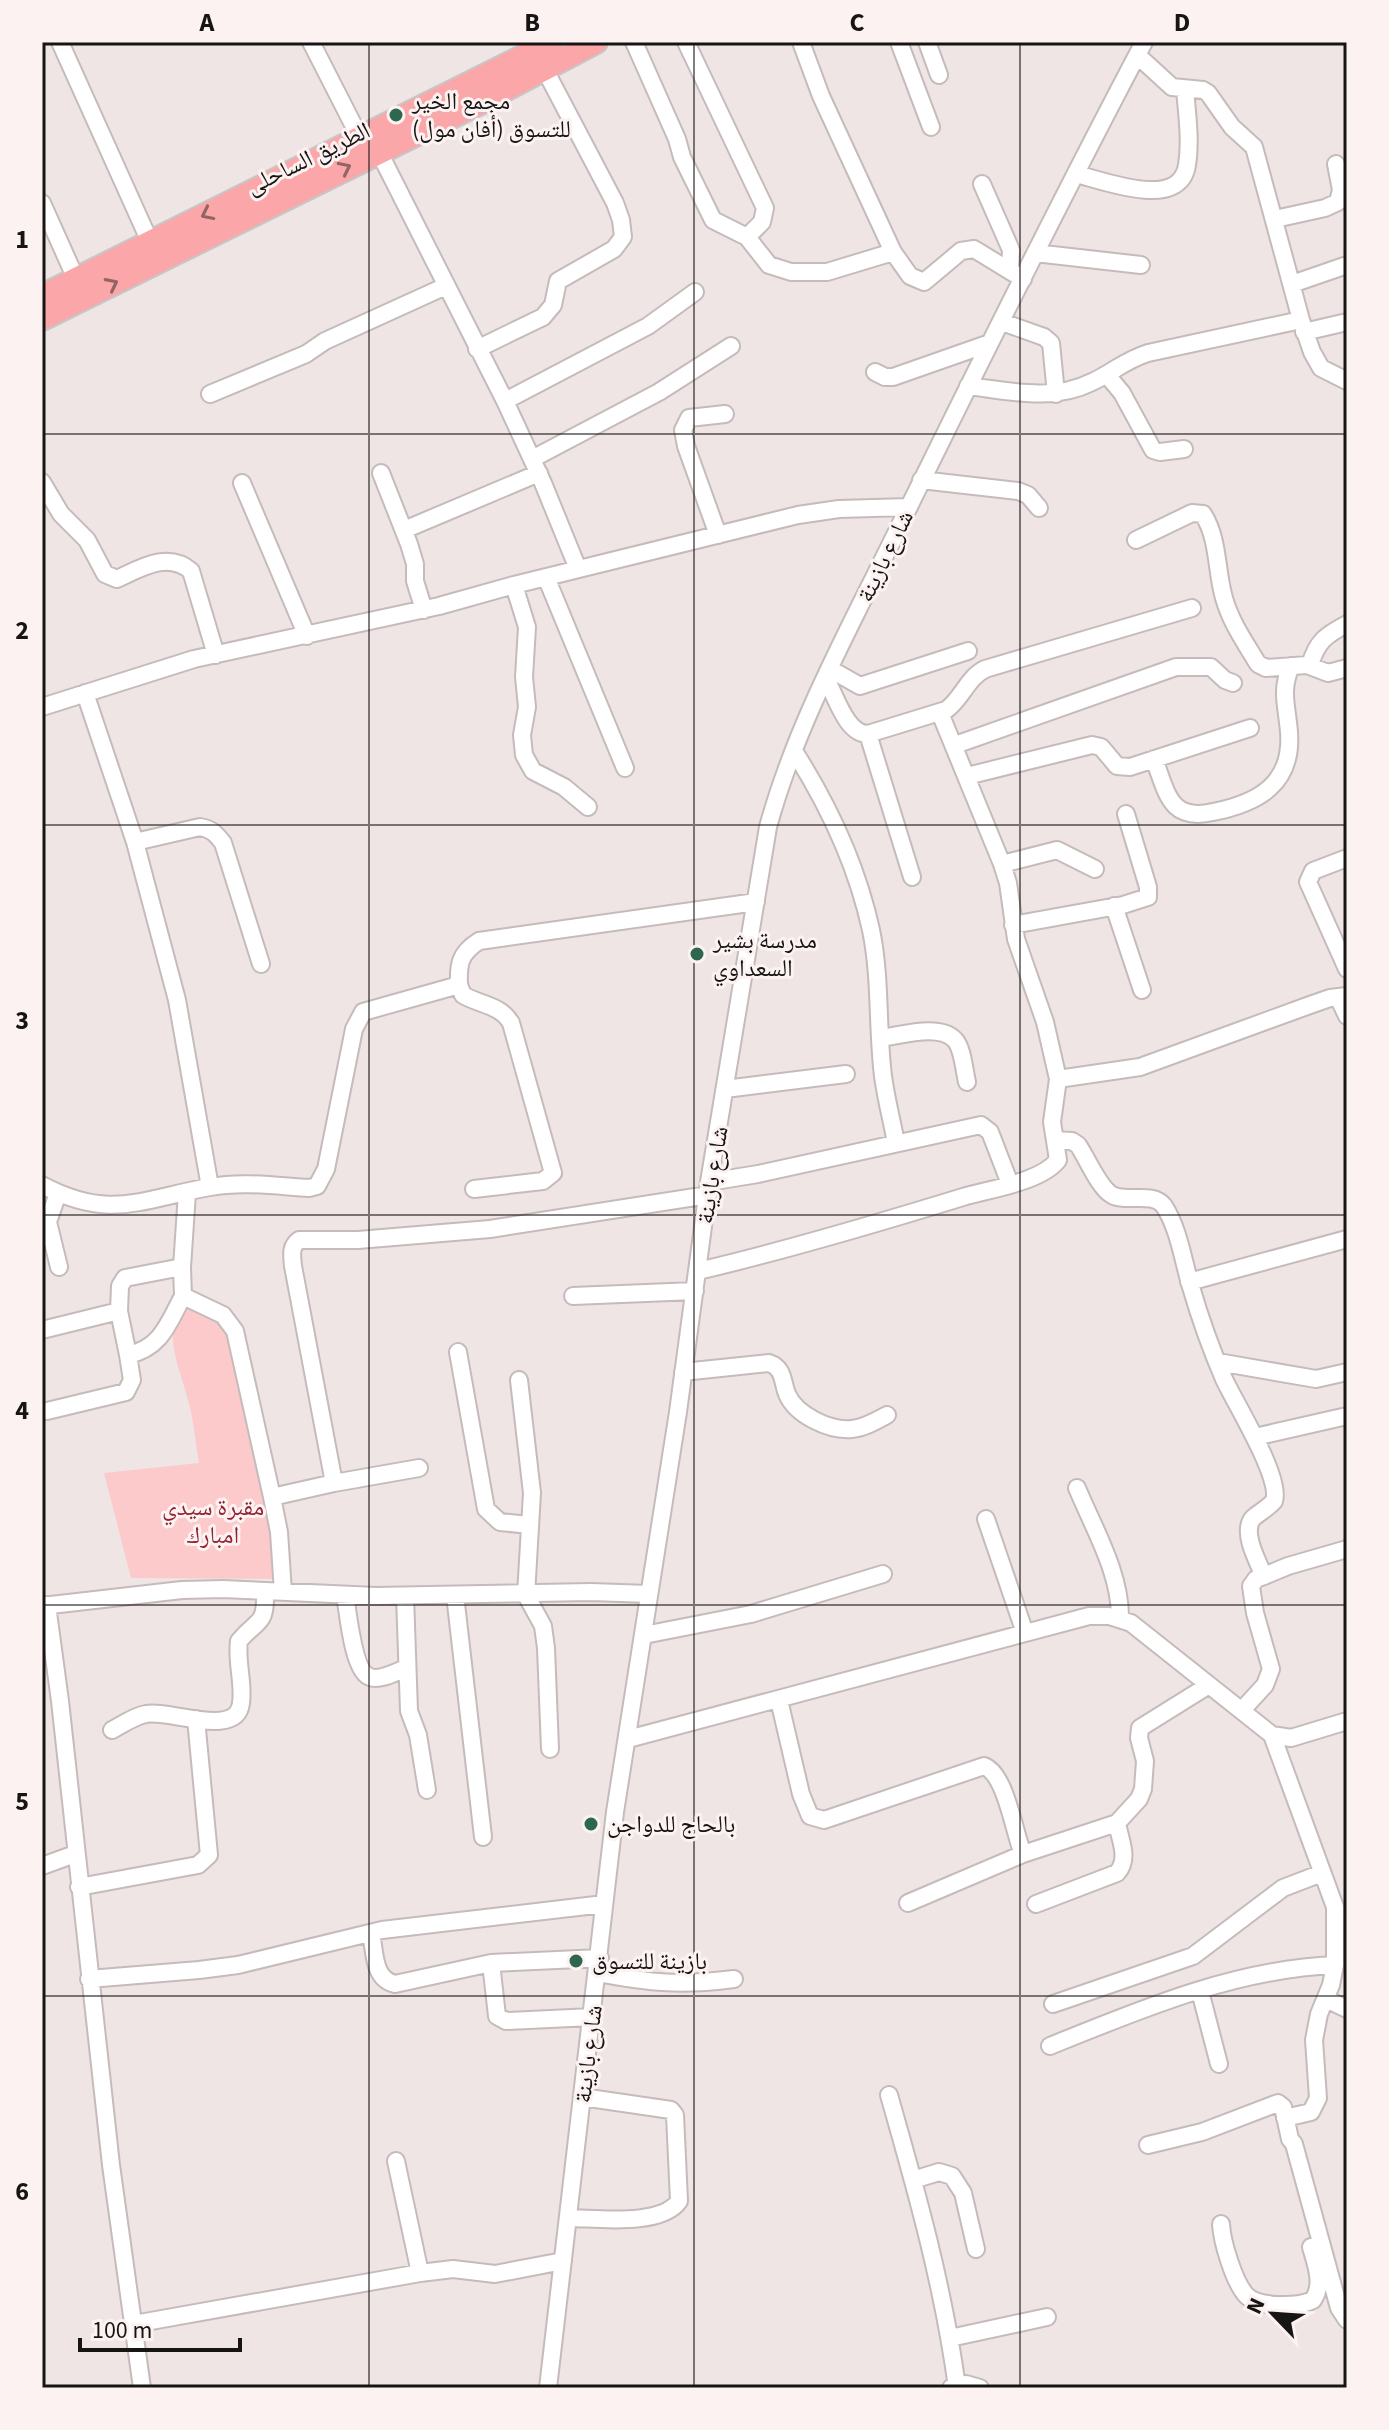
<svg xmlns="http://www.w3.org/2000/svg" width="1389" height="2430" viewBox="0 0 1389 2430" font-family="'Source Sans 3','Noto Naskh Arabic',sans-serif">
<rect width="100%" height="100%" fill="#efe5e5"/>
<path fill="#fccaca" d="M 182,1304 L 229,1322 L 275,1519 L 276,1579 L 131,1578 L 104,1473 L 199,1463 C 195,1442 194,1420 188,1400 C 180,1368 162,1336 182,1304 Z"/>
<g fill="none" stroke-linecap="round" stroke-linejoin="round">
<defs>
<path id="minor" d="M 60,42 L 150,242
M 311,42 L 360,138
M 634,42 L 677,139 L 682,157 L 713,220 L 747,237 L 769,265 L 791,272 L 827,272 L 893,252
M 686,42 L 765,208 L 762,222 L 747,237
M 801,42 L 821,96 L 893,252 L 910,276 L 924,282 L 961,251 L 974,249 L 1023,279
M 899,42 L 931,127
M 927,42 L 939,75
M 1137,55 L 1172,87 L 1203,90 L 1208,93 L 1232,127 L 1254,147 L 1301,320 L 1312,352 L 1321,368 L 1347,381
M 379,152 L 505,401 L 543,483 L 578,569
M 1076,174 C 1105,181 1180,211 1187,165 C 1191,141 1187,114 1185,89
M 982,184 L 1011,250 L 1010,270
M 42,203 L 76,279
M 1275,219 L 1325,208 L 1338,202 L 1341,190 L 1336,164
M 1035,253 L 1141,265
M 1292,284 L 1347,265
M 1002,322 L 1044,337 L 1051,343 L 1056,394
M 1304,332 L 1347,322
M 477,349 L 543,317 L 553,305 L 558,281 L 614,249 L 623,237 L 621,220 L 615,203 L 544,68
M 875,372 L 885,377 L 893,377 L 990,343
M 1107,375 L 1122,393 L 1153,450 L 1160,452 L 1184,449
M 968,386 C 1010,391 1052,402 1092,382 C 1114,372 1123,361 1148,353 L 1301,320
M 210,394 L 306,354 L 325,341 L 446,286
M 505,401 L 648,326 L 695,292
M 532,459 L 659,392 L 731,346
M 381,473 L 409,544 L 415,564 L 415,581 L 424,610
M 921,480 L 1018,491 L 1028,495 L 1039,508
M 42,482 L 61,514 L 87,540 L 105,574 L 117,579 C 141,568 168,551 191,571 L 216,655
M 242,483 L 307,636
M 404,530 L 539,473
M 718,535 L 686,446 L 683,430 L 689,418 L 725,414
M 1136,540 L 1192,513 L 1203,514 C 1219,539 1216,571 1224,598 C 1231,623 1245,642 1258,664 L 1266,668 L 1307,665 L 1328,673 L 1347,668
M 546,577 L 625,768
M 514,585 L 527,627 L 524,677 L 527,707 L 522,735 L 524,755 L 533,771 L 564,787 L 588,807
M 1310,665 C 1317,641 1326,635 1347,624
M 830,669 L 860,686 L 968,651
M 826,679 C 836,696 846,734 868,734 L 946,710 C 962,699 967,678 985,669 L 1192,608
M 85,693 L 135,842 L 200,827 C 212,829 216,834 223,843 L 261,964
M 42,707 L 194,659 L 439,606 L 514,585 L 798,515 L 839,509 L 909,507
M 868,734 L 912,877
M 955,745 L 1176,667 L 1211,667 L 1225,680 L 1233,683
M 794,751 C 829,806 857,866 871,930 C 881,978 877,1028 883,1076 C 886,1099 892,1121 896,1143
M 1154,759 C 1167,792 1169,822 1213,812 C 1258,803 1293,784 1289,732 C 1287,706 1280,691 1291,666
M 967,776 L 1092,745 L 1101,747 L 1117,766 L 1130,767 L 1250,728
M 135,842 L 177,1000 L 210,1187
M 1347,858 L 1313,871 L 1308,882 L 1347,969
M 1002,864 L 1057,850 L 1095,869
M 1114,906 L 1142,990
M 1013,925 L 1123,905 L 1148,897 L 1148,887 L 1126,814
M 459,985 L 463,995 C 480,1005 501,1005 511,1023 L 553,1173 L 543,1181 L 474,1189
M 1338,997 L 1347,1016
M 880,1038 C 900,1036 939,1023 955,1040 C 963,1049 964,1070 967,1082
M 1058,1079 L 1140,1067 L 1310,1005 L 1330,998 L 1347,996
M 725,1089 L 846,1074
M 1056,1140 L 1072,1141 L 1078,1145 C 1087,1158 1099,1188 1112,1195 C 1126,1203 1153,1191 1164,1206 C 1179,1229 1183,1261 1191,1287 C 1200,1318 1211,1349 1224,1379 C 1235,1403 1282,1478 1274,1501 C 1268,1508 1260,1512 1253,1518 C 1241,1532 1258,1562 1264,1576 L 1256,1579 L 1251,1586 L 1255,1613 L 1271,1669 L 1265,1685 L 1242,1710
M 709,1182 L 758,1174 L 981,1125 L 990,1132 L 1010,1184
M 42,1185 C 110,1221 141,1199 210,1187 C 242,1181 276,1186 309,1188 L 317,1186 L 326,1169 L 354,1029 L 363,1012 L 459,985 C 458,964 460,953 479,941 L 756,902
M 58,1193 L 48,1222 L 59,1267
M 187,1193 L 182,1267 L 183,1296 L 223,1315 L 235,1331 L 272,1497 L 279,1532 L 283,1592
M 698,1271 C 788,1250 875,1224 963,1197 C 990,1189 1041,1182 1058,1160 L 1052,1122 L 1058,1079 L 1045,1022 L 1016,939 L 1008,883 L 1002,864 L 940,713
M 1189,1282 L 1347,1239
M 573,1296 L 695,1291
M 119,1311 L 120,1286 L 125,1278 L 182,1267
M 42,1330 L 119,1311 L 128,1355
M 458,1352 L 486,1509 L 500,1522 L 529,1525
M 1218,1362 L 1316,1379 L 1347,1372
M 683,1372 L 769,1363 C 784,1368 782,1381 787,1394 C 796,1415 829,1431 852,1429 C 864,1428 876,1421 887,1415
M 519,1380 L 532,1493 L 526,1595 L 543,1626 L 546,1648 L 550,1749
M 47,1411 L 126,1392 L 132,1380 L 128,1355 C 161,1348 168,1324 183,1296
M 1255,1437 L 1347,1416
M 334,1483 L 419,1468
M 1077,1488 C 1094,1529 1121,1574 1120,1619
M 272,1497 L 334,1483 L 293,1266 C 292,1255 290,1247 299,1240 L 358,1240 L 490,1229 L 708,1195
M 986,1519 L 1025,1633
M 1264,1576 L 1288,1566 L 1347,1549
M 345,1595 C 348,1612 353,1672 370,1677 C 380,1681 396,1672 406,1668
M 455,1595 L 483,1837
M 405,1596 L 409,1711 L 418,1735 L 427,1790
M 47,1605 L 60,1701 L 111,2165 L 142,2388
M 42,1606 L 182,1590 L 223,1589 L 376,1596 L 591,1592 L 649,1594
M 644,1635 L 751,1614 L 883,1574
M 779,1700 L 801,1794 L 810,1816 L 824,1820 L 984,1766 C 1006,1774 1014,1833 1023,1854
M 112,1730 C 122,1725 134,1716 146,1714 C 169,1709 237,1739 241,1703 C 244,1683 236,1662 239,1641 C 258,1618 266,1627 265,1591
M 1272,1735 L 1335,1907 L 1335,1965 L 1331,1985 L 1319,2014 L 1314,2040 L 1318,2098 L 1311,2112 L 1285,2118
M 628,1739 L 1089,1616 L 1109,1616 L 1131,1623 L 1272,1735 L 1291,1738 L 1347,1721
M 42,1866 L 75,1854
M 79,1887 L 198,1865 L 209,1855 L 196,1719
M 908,1903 L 1023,1854 L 1117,1823 L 1139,1799 L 1143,1789 L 1145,1761 L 1139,1738 L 1140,1728 L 1209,1685
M 1036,1904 L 1117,1873 C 1130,1859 1120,1840 1117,1823
M 371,1933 C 375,1952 373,1979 395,1984 L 491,1963 L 600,1958
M 491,1963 L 497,2016 L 506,2021 L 592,2017
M 598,1973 C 651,1983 680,1986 734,1979
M 89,1979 L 199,1970 L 238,1965 L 382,1930 L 604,1904
M 1200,1991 L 1219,2064
M 1326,1999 L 1347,2009
M 1053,2004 L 1193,1956 L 1283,1888 L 1322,1873
M 1050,2046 C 1141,2009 1236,1969 1335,1965
M 889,2095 C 917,2193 943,2285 957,2387
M 1148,2145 L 1202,2132 L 1278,2103 L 1283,2107 L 1290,2139 L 1294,2144 L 1339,2308 L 1347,2320
M 396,2161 L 420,2273
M 913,2180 L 939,2172 L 952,2176 L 963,2193 L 976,2249
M 568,2218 C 596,2218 661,2227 679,2201 L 675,2115 L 671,2110 L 582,2097
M 1221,2224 C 1222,2242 1234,2282 1246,2295 C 1257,2308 1299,2307 1313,2300 C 1324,2284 1316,2265 1311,2247
M 134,2324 L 420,2273 L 453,2269 L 495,2274 L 563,2261
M 950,2338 L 1047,2317
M 548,2388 L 615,1812 L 678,1412 L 709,1182 L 768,827 C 797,721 853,622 901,523 C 980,362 1060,201 1144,42
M 951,2388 L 966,2384 L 980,2388"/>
<path id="highway" d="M 42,296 L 552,42
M 42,319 L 480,103 L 596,42"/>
</defs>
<use href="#minor" stroke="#c5bbbb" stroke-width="20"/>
<use href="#highway" stroke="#c7c7c7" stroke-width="26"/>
<use href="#minor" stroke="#fff" stroke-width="16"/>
<use href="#highway" stroke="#fba6a8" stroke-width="22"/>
</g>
<defs><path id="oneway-chevron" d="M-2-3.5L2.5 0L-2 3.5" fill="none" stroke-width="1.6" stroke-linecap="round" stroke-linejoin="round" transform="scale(2)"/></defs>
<g stroke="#946465">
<use href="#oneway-chevron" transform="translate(345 168) rotate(-26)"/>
<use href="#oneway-chevron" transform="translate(207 214) rotate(154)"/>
<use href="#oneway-chevron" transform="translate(112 284) rotate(-27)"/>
</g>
<path fill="none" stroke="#171414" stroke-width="2" stroke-opacity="0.55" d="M 369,42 L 369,2388M 694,42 L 694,2388M 1020,42 L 1020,2388M 42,434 L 1347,434M 42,825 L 1347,825M 42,1215 L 1347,1215M 42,1605 L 1347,1605M 42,1996 L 1347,1996"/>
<g fill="#2d6750" stroke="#fdf2f2" stroke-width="3">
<circle cx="396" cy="115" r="8"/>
<circle cx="697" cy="954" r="8"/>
<circle cx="591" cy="1824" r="8"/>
<circle cx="576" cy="1961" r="8"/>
</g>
<g text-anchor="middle" stroke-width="6" stroke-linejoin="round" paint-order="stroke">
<g font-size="24" fill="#171414" stroke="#fdf2f2" text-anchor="start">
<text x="412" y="109">مجمع الخير<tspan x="412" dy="28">للتسوق (أفان مول)</tspan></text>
<text x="713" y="948">مدرسة بشير<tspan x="713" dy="28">السعداوي</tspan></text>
<text x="607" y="1832">بالحاج للدواجن</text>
<text x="592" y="1969">بازينة للتسوق</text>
</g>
<g font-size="24" fill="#171414" stroke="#fdf2f2">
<text transform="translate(308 158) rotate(-26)" y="8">الطريق الساحلى</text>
<text transform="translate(885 556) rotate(-64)" y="8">شارع بازينة</text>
<text transform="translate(712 1175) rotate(-81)" y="8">شارع بازينة</text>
<text transform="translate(588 2054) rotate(-83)" y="8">شارع بازينة</text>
</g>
<g font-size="24" fill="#912433" stroke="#fdf2f2">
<text x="213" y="1515">مقبرة سيدي<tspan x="213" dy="28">امبارك</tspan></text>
</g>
</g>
<rect width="1389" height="2430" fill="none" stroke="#fdf2f2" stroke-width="88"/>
<g transform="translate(1273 2314) rotate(295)" stroke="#fdf2f2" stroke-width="6" paint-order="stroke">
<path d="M0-6L14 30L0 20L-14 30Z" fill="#171414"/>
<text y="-12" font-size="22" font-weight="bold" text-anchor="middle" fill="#171414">N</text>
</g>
<path d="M80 2338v12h160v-12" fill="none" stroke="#171414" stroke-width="4"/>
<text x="92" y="2338" font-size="24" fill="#171414" stroke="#fdf2f2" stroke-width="6" paint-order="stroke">100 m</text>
<rect x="44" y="44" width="1301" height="2342" fill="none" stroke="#171414" stroke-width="3"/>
<g font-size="26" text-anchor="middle" font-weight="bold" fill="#171414">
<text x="207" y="31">A</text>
<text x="532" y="31">B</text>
<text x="857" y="31">C</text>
<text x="1182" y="31">D</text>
<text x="22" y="248">1</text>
<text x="22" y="639">2</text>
<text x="22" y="1029">3</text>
<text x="22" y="1419">4</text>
<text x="22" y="1810">5</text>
<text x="22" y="2200">6</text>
</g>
</svg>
